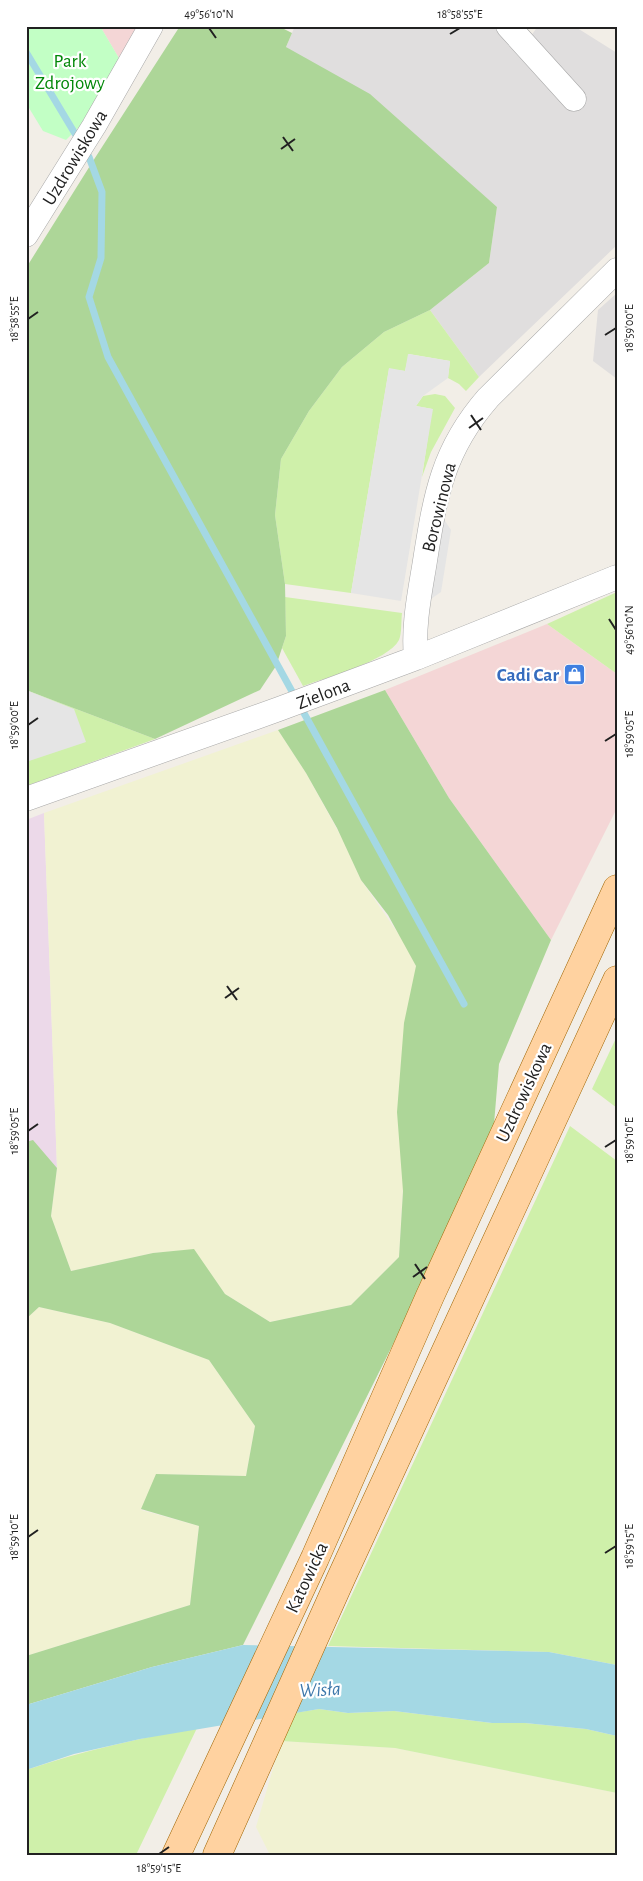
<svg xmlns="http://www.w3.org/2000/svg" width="643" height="1881" viewBox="0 0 643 1881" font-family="'Alegreya Sans',sans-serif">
<rect width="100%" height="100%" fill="#f2eee7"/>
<path fill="#e0dede" d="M 295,26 L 495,26 L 521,50 L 538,26 L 574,26 L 617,53 L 617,245 L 479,377 L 430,310 L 489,263 L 497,207 L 431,150 L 286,47 Z
M 617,293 L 617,379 L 593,361 L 598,310 Z"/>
<path fill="#f4d6d6" d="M 100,26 L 145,26 L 123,65 Z
M 547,624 L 617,674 L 617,808 L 551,940 L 449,798 L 385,690 Z"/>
<path fill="#ecd9e9" d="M 44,813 L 57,1168 L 33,1141 L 26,1142 L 26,820 Z"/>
<path fill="#f1f2d2" d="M 278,730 L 306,773 L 343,840 L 361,880 L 402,939 L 416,966 L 399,1257 L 351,1305 L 270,1322 L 225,1294 L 193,1250 L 153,1253 L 71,1271 L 51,1216 L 57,1168 L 44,813 Z
M 39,1307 L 110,1323 L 209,1360 L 255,1426 L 246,1476 L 157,1474 L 141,1510 L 199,1526 L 190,1605 L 26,1656 L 26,1319 Z
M 281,1741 L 395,1748 L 617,1793 L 617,1855 L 270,1855 L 256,1827 Z"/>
<path fill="#cff0aa" d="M 430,310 L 479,377 L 466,391 L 459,384 L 448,378 L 450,361 L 409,354 L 405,371 L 389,369 L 351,593 L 285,584 L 275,515 L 281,459 L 309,411 L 342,367 L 384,332 Z
M 435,394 L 445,396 L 455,408 L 431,452 L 422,477 L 432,409 L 416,406 L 423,396 Z
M 617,592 L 617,674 L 547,624 Z
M 285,597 L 402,613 C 401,621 402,633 399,640 C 388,661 325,678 303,686 L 282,648 L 286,636 Z
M 26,690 L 155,739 L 26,786 Z
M 617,1036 L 617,1108 L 592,1089 Z
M 570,1126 L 617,1161 L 617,1665 L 549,1652 L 328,1646 Z
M 319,1709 L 348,1713 L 394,1711 L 492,1723 L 525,1723 L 586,1729 L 617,1736 L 617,1793 L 395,1748 L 281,1741 L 294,1713 Z
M 197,1728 L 136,1855 L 26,1855 L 26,1770 C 82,1751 139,1738 197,1728 Z"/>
<path fill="#add698" d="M 180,26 L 278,26 L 292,33 L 286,47 L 370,94 L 497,207 L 489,263 L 430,310 L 384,332 L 342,367 L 309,411 L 281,459 L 275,515 L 285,584 L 286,636 L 276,666 L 260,690 L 155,739 L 26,690 L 26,268 L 93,161 Z
M 385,690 L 449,798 L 551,940 L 499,1064 L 494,1124 L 470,1182 L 414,1302 L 243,1645 L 152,1667 L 26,1705 L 26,1656 L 190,1605 L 199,1526 L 141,1509 L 156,1474 L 246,1476 L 255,1426 L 209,1360 L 110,1323 L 39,1307 L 26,1319 L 26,1142 L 33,1140 L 57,1168 L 51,1216 L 71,1271 L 153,1253 L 194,1249 L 225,1294 L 270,1322 L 351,1305 L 399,1257 L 403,1191 L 397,1112 L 404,1023 L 416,966 L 388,915 L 361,880 L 337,828 L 306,773 L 278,730 Z"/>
<path fill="#c2ffc5" d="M 26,26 L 100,26 L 123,65 L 94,112 L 66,140 L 43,131 L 26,103 Z"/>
<path fill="#e5e5e5" d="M 408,354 L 450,361 L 448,378 L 423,396 L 416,406 L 433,409 L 401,601 L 351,593 L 389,368 L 405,371 Z
M 443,518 L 451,530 L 441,592 L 428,601 Z
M 26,690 L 74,709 L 86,742 L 26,762 Z"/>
<path fill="#a4d8e4" d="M 243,1645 L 549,1652 L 617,1665 L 617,1736 L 586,1729 L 525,1723 L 492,1723 L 394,1711 L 348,1713 L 319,1709 L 140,1739 L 74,1754 L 26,1770 L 26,1705 L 152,1667 Z"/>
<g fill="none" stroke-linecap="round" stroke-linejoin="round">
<path stroke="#a4d8e4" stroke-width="7" d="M 26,52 L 89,157 L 102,192 L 101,258 L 89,297 L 108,357 L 464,1004"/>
<defs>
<path id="street" d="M 508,26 L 574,99
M 26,235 L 94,126 L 151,26
M 416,658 C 413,627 419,597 424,567 C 435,498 441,452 488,398 L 617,270
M 26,799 L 279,709 L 416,658 L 617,577"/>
<path id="primary" d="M 176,1855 L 315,1558 L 430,1296 L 617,889
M 217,1855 L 342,1576 L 617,980"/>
</defs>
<use href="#street" stroke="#a8a8a8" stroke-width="25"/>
<use href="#primary" stroke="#9f6400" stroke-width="29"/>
<use href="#street" stroke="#fff" stroke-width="24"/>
<use href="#primary" stroke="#ffd2a0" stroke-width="28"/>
</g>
<path fill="none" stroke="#212121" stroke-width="2" d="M 209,28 L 216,38M 450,34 L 460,28M 283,137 L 293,151M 281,149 L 295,139M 28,319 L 38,312M 605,335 L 616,328M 471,415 L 481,430M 469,428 L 483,418M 609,619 L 616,630M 28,725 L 38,718M 605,741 L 616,734M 227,986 L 237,1000M 225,998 L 239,988M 28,1131 L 38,1124M 605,1147 L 616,1140M 415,1264 L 425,1279M 413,1277 L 427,1267M 28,1537 L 38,1530M 605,1553 L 616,1546M 159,1854 L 169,1847"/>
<defs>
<symbol id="shop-square" viewBox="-11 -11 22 22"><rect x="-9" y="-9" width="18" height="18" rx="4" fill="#3f7fe0" stroke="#fff"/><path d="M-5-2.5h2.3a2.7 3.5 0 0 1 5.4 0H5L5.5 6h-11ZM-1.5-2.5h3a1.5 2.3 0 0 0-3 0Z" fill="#fff"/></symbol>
</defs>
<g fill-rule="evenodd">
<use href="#shop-square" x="562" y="662" width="25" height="25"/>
</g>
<g text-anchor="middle" stroke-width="4.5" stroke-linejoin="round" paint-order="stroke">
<g font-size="19" fill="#028808" stroke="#fff">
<text x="70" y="67">Park<tspan x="70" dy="22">Zdrojowy</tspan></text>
</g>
<g font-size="19" fill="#212121" stroke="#fff">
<text transform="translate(74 157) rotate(-59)" y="7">Uzdrowiskowa</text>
<text transform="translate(438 507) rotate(-76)" y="7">Borowinowa</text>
<text transform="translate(323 693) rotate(-21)" y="7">Zielona</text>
<text transform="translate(523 1092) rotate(-65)" y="7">Uzdrowiskowa</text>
<text transform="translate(306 1577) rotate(-65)" y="7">Katowicka</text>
</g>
<g font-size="19" font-weight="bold" fill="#366cbe" stroke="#fff" text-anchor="end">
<text x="559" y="681">Cadi Car</text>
</g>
<g font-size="20" font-style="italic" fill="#3e78ab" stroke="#fff">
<text transform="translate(320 1689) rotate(-3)" y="7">Wisła</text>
</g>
</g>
<rect width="643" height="1881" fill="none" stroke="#ffffff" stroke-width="55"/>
<rect x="28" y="28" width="588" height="1826" fill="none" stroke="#212121" stroke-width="2"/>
<g font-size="12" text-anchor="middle" fill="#212121">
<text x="209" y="18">49°56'10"N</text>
<text x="460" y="18">18°58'55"E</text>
<text transform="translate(14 319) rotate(-90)" y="4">18°58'55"E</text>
<text transform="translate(629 328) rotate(-90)" y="4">18°59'00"E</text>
<text transform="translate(629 630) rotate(-90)" y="4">49°56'10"N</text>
<text transform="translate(14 725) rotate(-90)" y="4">18°59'00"E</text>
<text transform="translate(629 734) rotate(-90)" y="4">18°59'05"E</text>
<text transform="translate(14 1131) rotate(-90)" y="4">18°59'05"E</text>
<text transform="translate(629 1140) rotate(-90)" y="4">18°59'10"E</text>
<text transform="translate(14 1537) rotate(-90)" y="4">18°59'10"E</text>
<text transform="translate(629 1546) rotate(-90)" y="4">18°59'15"E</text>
<text x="159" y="1872">18°59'15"E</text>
</g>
</svg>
